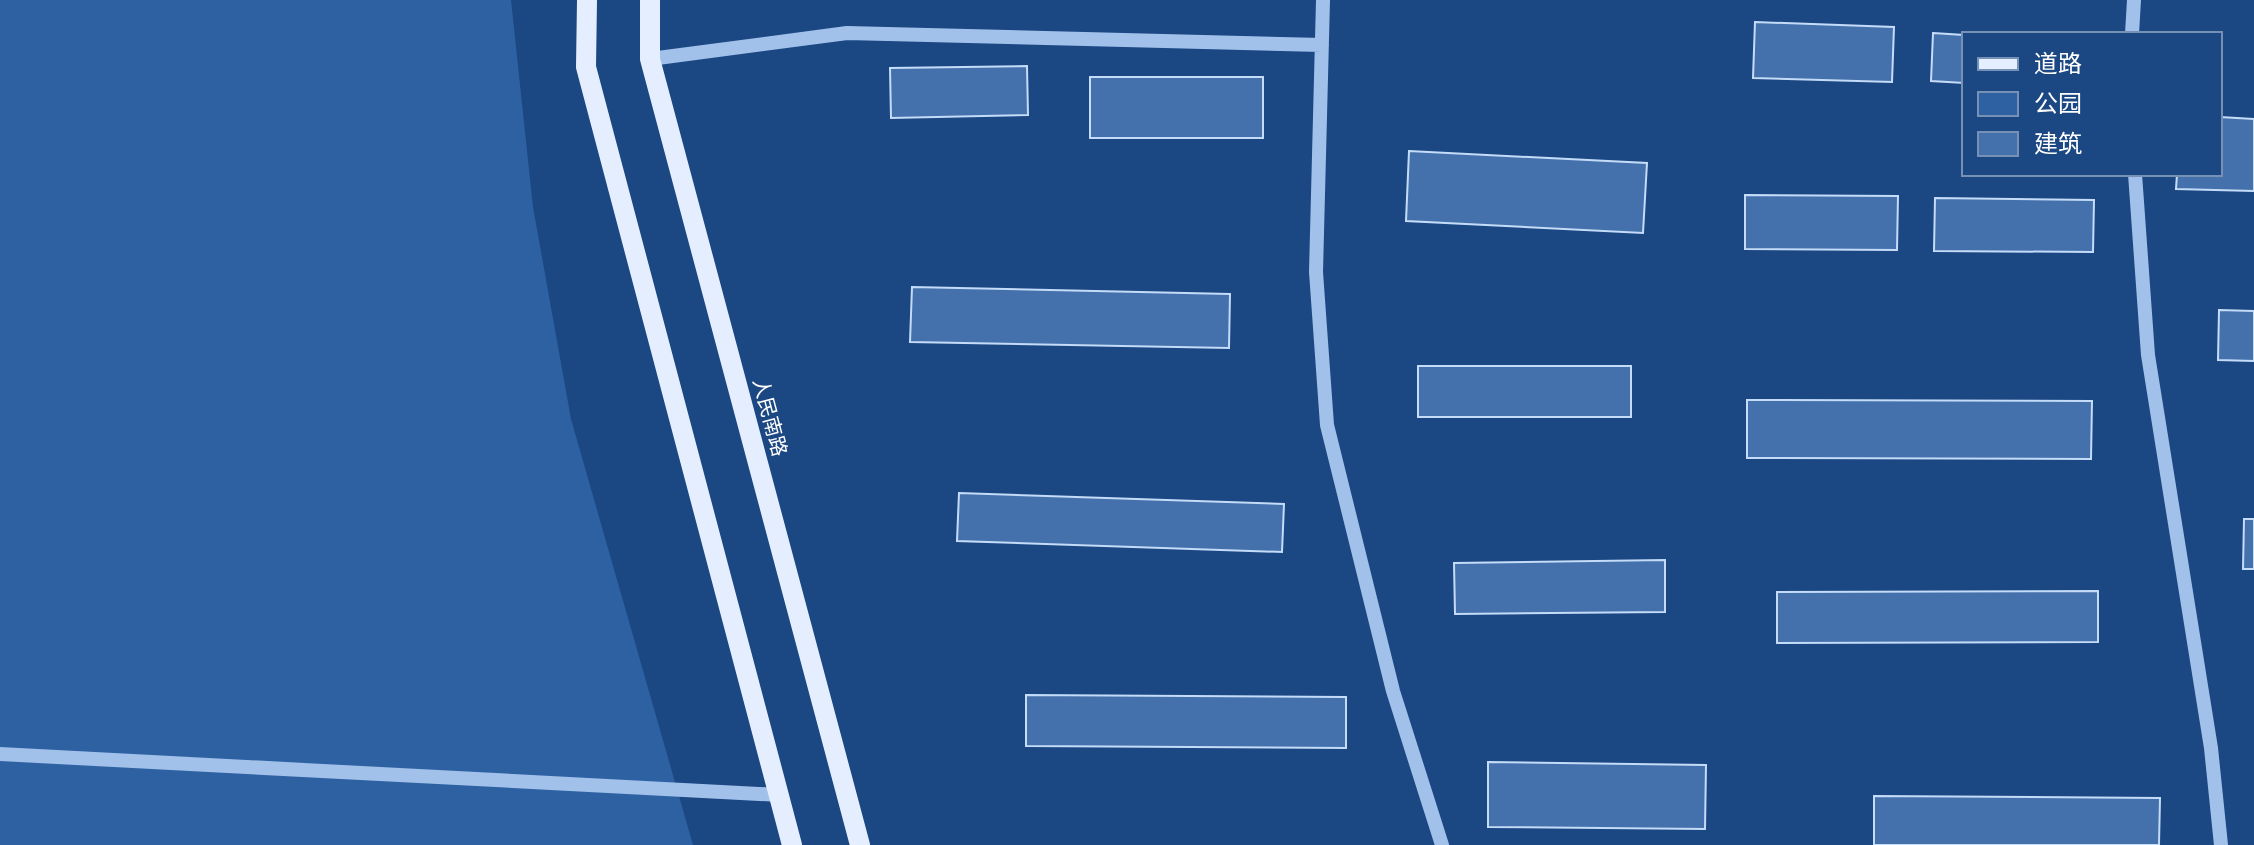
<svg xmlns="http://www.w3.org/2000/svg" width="2254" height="845" viewBox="0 0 2254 845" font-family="'Titillium Web','Noto Sans SC',sans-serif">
<rect width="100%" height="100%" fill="#1b4783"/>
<path fill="#2e61a2" d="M 0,0 L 511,0 L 533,207 L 571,419 L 693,845 L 0,845 Z"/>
<path fill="#4471ac" stroke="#c5dcf8" stroke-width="2" d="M 1755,22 L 1894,27 L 1892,82 L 1753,78 Z
M 1933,33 L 1964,35 L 1964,83 L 1931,81 Z
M 1027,66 L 1028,115 L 891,118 L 890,68 Z
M 1090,77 L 1263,77 L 1263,138 L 1090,138 Z
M 2220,117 L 2254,119 L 2254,191 L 2176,189 L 2177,174 L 2220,174 Z
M 1409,151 L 1647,163 L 1643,233 L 1406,221 Z
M 1745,195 L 1898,196 L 1897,250 L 1745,249 Z
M 1935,198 L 2094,200 L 2093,252 L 1934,251 Z
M 912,287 L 1230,294 L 1229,348 L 910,342 Z
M 2219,310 L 2254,311 L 2254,361 L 2218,360 Z
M 1418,366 L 1631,366 L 1631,417 L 1418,417 Z
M 1747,400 L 2092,401 L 2091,459 L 1747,458 Z
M 959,493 L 1284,504 L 1282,552 L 957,541 Z
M 2244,519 L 2254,519 L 2254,569 L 2243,569 Z
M 1665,560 L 1665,612 L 1455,614 L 1454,563 Z
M 2098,591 L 2098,642 L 1777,643 L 1777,592 Z
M 1026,695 L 1346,697 L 1346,748 L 1026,746 Z
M 1488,762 L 1706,765 L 1705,829 L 1488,827 Z
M 1874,796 L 2160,798 L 2159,845 L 1874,845 Z"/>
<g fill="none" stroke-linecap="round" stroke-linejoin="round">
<path stroke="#a1c1eb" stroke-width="14" d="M 1323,0 L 1316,272 L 1327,425 L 1393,691 L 1442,845
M 2132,34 L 2134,0
M 650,59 L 847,33 L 1322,45
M 2135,174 L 2148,355 L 2211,748 L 2221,845
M 0,754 L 779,795"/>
<path stroke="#e5eefe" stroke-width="20" d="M 587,0 L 586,67 L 792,845
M 650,0 L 650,59 L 860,845"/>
</g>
<g text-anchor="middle" stroke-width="8" stroke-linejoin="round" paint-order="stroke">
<g font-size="20" fill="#fff" stroke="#1b4783">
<text transform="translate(770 417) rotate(75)" y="7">人民南路</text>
</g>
</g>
<rect x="1962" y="32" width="260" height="144" fill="#1b4783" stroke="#7691b5" stroke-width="2"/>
<rect x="1978" y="58" width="40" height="12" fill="#e5eefe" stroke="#7691b5" stroke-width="2"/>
<text x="2034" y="72" font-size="24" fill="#ffffff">道路</text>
<rect x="1978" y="92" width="40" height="24" fill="#2e61a2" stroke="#7691b5" stroke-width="2"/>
<text x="2034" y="112" font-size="24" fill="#ffffff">公园</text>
<rect x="1978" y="132" width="40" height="24" fill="#4471ac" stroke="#7691b5" stroke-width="2"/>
<text x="2034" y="152" font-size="24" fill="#ffffff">建筑</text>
</svg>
